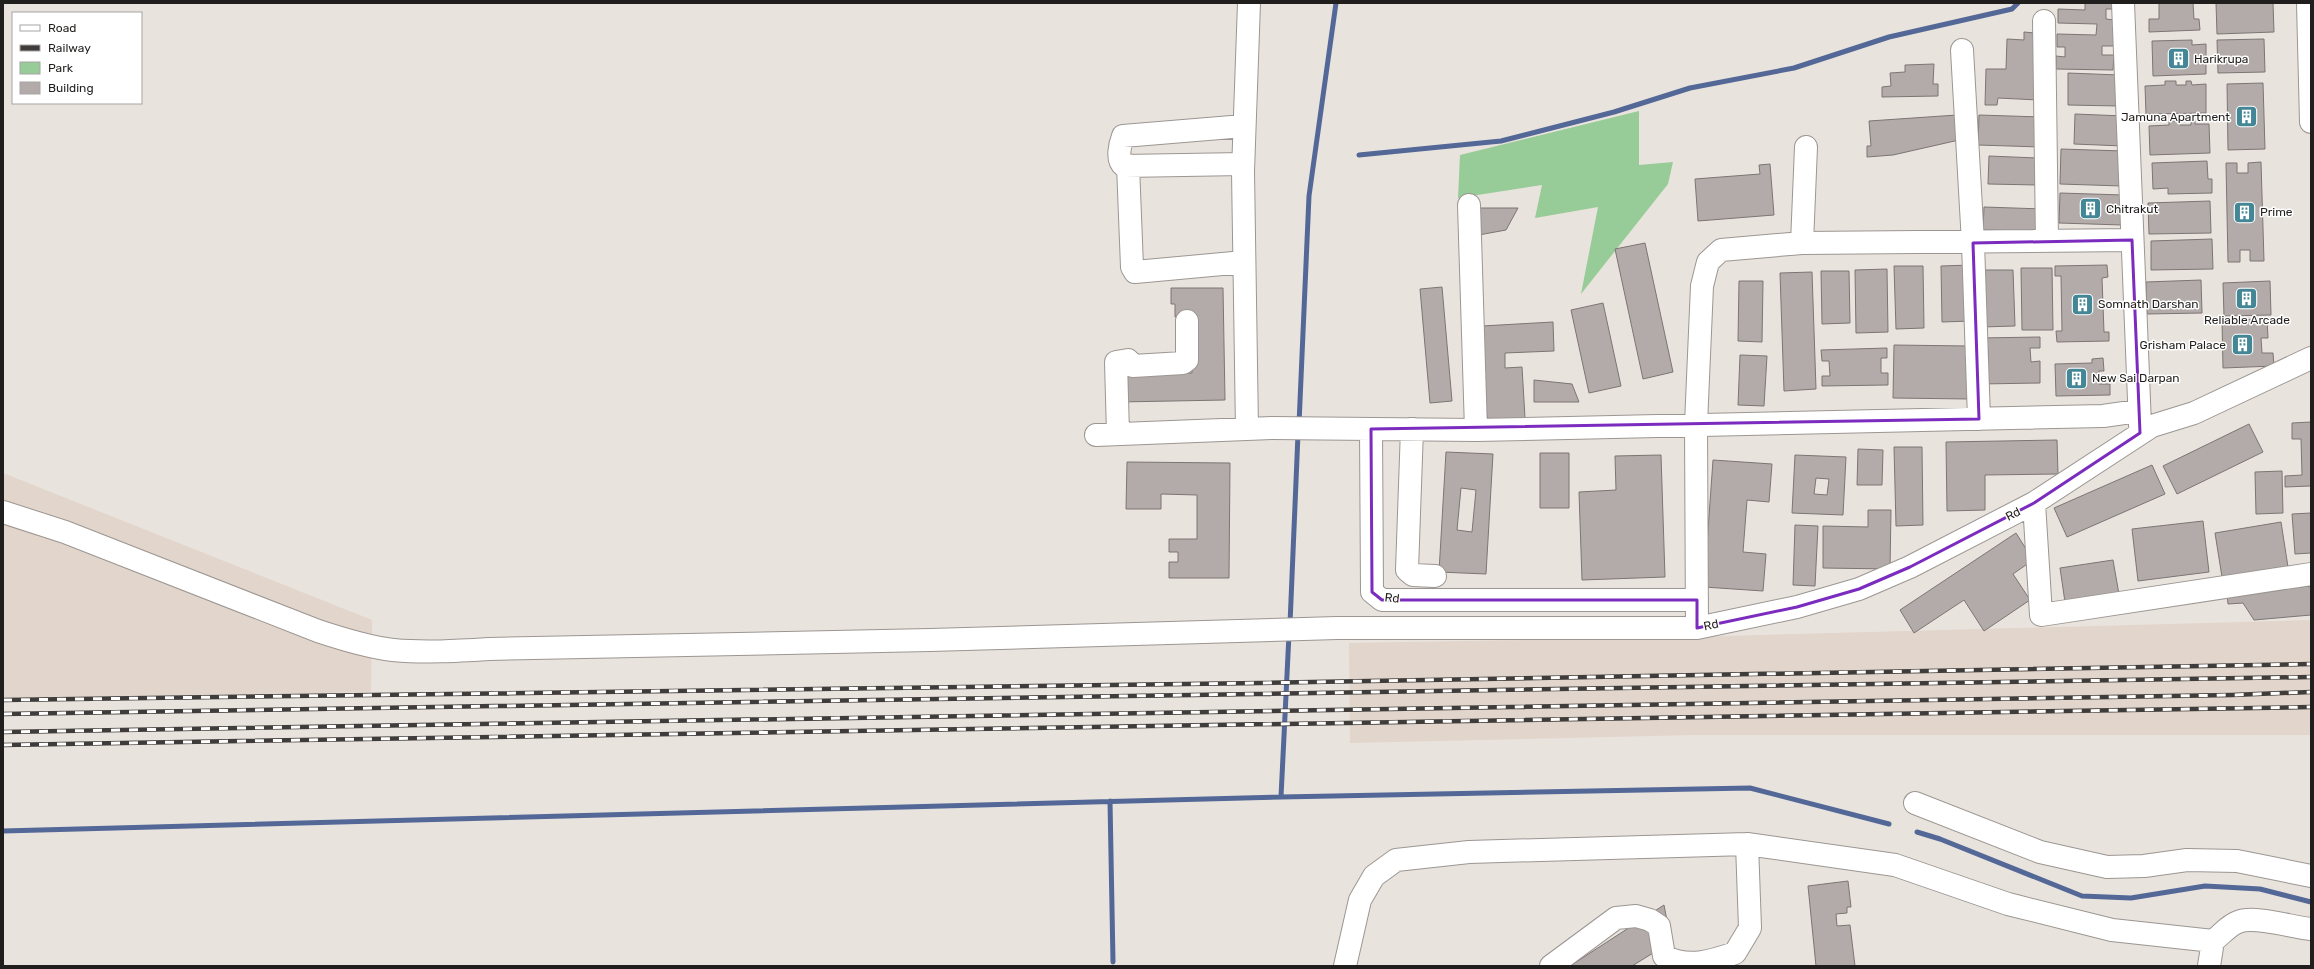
<svg xmlns="http://www.w3.org/2000/svg" width="2314" height="969" viewBox="0 0 2314 969" font-family="Rubik,sans-serif">
<rect width="100%" height="100%" fill="#e9e3de"/>
<path fill="#e2d5cb" d="M 3,473 L 372,620 L 371,692 L 3,698 Z
M 2311,620 L 2311,735 L 1695,735 L 1350,743 L 1349,643 L 1691,637 Z"/>
<path fill="#97cb97" d="M 1639,111 L 1639,165 L 1673,162 L 1668,184 L 1581,294 L 1598,207 L 1535,218 L 1542,185 L 1458,198 L 1460,155 Z"/>
<g fill="none" stroke-linecap="round" stroke-linejoin="round">
<path stroke="#536896" stroke-width="5" d="M 1359,155 L 1501,141 L 1614,112 L 1690,88 L 1794,68 L 1889,37 L 2012,9 L 2018,3
M 1299,424 L 1309,196 L 1336,3
M 1290,624 L 1298,434
M 1281,797 L 1750,788 L 1889,824
M 1110,801 L 1113,962
M 3,831 L 1281,797 L 1289,634
M 1917,832 L 1940,839 L 2082,896 L 2131,898 L 2205,886 L 2260,889 L 2311,902"/>
</g>
<path fill="#b3aba9" stroke="#7c7573" fill-rule="evenodd" d="M 2085,3 L 2115,3 L 2115,9 L 2106,9 L 2106,19 L 2115,20 L 2114,46 L 2102,46 L 2102,55 L 2114,55 L 2113,70 L 2056,69 L 2056,56 L 2065,57 L 2065,47 L 2057,47 L 2057,34 L 2096,35 L 2097,24 L 2058,23 L 2058,9 L 2085,10 Z
M 2159,3 L 2193,3 L 2194,19 L 2199,19 L 2200,30 L 2149,32 L 2149,19 L 2159,19 Z
M 2216,3 L 2273,3 L 2274,32 L 2217,34 Z
M 2024,32 L 2035,33 L 2038,100 L 1998,98 L 1997,105 L 1985,105 L 1986,69 L 2006,69 L 2007,39 L 2024,40 Z
M 2264,39 L 2265,72 L 2218,73 L 2217,40 Z
M 2192,40 L 2192,45 L 2206,44 L 2206,74 L 2153,76 L 2152,41 Z
M 1934,64 L 1933,84 L 1938,84 L 1938,96 L 1882,97 L 1882,87 L 1891,86 L 1890,73 L 1905,72 L 1905,65 Z
M 2068,73 L 2119,75 L 2118,106 L 2068,105 Z
M 2165,81 L 2176,81 L 2176,85 L 2186,85 L 2186,81 L 2191,81 L 2192,85 L 2206,84 L 2206,113 L 2146,114 L 2145,86 L 2165,85 Z
M 2263,83 L 2265,149 L 2228,150 L 2227,84 Z
M 2075,114 L 2124,116 L 2123,146 L 2074,144 Z
M 1957,115 L 1959,140 L 1893,155 L 1867,157 L 1867,146 L 1871,146 L 1869,121 Z
M 1979,115 L 2041,117 L 2040,147 L 1978,145 Z
M 2169,121 L 2180,121 L 2180,125 L 2191,125 L 2191,122 L 2195,121 L 2195,124 L 2209,124 L 2210,153 L 2150,155 L 2149,126 L 2169,125 Z
M 2061,149 L 2123,151 L 2122,186 L 2060,184 Z
M 1989,156 L 2037,158 L 2037,185 L 1988,184 Z
M 2207,161 L 2208,179 L 2212,179 L 2212,193 L 2168,194 L 2168,188 L 2153,189 L 2152,163 Z
M 2261,162 L 2264,261 L 2250,261 L 2250,250 L 2240,250 L 2240,262 L 2228,262 L 2226,163 L 2237,163 L 2237,173 L 2248,173 L 2248,163 Z
M 1770,164 L 1774,215 L 1698,221 L 1695,179 L 1760,174 L 1759,165 Z
M 2060,193 L 2123,195 L 2122,225 L 2059,223 Z
M 2210,201 L 2211,233 L 2149,234 L 2148,203 Z
M 1984,207 L 2043,209 L 2042,231 L 1983,230 Z
M 1471,208 L 1518,208 L 1506,230 L 1473,236 Z
M 2212,239 L 2213,269 L 2151,270 L 2151,241 Z
M 1645,243 L 1673,372 L 1643,379 L 1615,249 Z
M 1971,265 L 1972,321 L 1942,322 L 1941,266 Z
M 2107,265 L 2108,277 L 2102,278 L 2104,332 L 2109,332 L 2109,341 L 2057,342 L 2056,331 L 2062,331 L 2061,276 L 2055,276 L 2055,266 Z
M 1894,266 L 1923,266 L 1924,328 L 1896,329 Z
M 2021,268 L 2052,268 L 2053,330 L 2022,330 Z
M 1887,269 L 1888,332 L 1856,333 L 1855,270 Z
M 1981,270 L 2013,270 L 2015,326 L 1982,327 Z
M 1821,271 L 1849,271 L 1850,323 L 1822,324 Z
M 1812,272 L 1816,389 L 1784,391 L 1780,273 Z
M 2201,280 L 2202,313 L 2147,314 L 2146,282 Z
M 1739,281 L 1763,281 L 1762,342 L 1738,341 Z
M 2270,281 L 2271,315 L 2224,316 L 2223,283 Z
M 1442,287 L 1452,401 L 1430,403 L 1420,289 Z
M 1171,288 L 1223,288 L 1225,400 L 1119,402 L 1124,374 L 1192,373 L 1191,317 L 1175,317 L 1175,304 L 1171,304 Z
M 1603,303 L 1621,386 L 1589,393 L 1571,310 Z
M 2267,319 L 2268,338 L 2261,338 L 2262,353 L 2273,353 L 2274,366 L 2223,368 L 2222,320 Z
M 1553,322 L 1554,351 L 1505,353 L 1505,368 L 1522,367 L 1525,418 L 1487,420 L 1482,326 Z
M 2040,337 L 2040,348 L 2030,348 L 2031,362 L 2040,361 L 2040,383 L 1980,384 L 1988,370 L 1988,350 L 1979,351 L 1979,338 Z
M 1894,345 L 1968,346 L 1968,399 L 1893,398 Z
M 1887,348 L 1887,358 L 1881,358 L 1881,373 L 1888,373 L 1888,385 L 1822,386 L 1822,376 L 1830,376 L 1829,361 L 1822,361 L 1821,350 Z
M 1740,355 L 1767,356 L 1764,406 L 1738,405 Z
M 2103,358 L 2104,371 L 2099,371 L 2099,384 L 2110,384 L 2110,395 L 2056,396 L 2055,364 L 2092,363 L 2092,359 Z
M 1534,380 L 1572,384 L 1579,402 L 1534,402 Z
M 2311,422 L 2311,486 L 2285,487 L 2285,476 L 2302,475 L 2301,439 L 2292,439 L 2292,423 Z
M 2249,424 L 2263,452 L 2177,494 L 2163,466 Z
M 2057,440 L 2058,474 L 1985,475 L 1985,510 L 1947,511 L 1946,442 Z
M 1894,447 L 1922,447 L 1923,525 L 1896,526 Z
M 1858,449 L 1883,450 L 1882,485 L 1857,485 Z
M 1446,452 L 1493,454 L 1486,574 L 1439,572 ZM 1461,488 L 1476,490 L 1472,532 L 1457,530 Z
M 1540,453 L 1569,453 L 1569,508 L 1540,508 Z
M 1661,455 L 1665,577 L 1582,580 L 1579,492 L 1616,490 L 1615,456 Z
M 1795,455 L 1846,457 L 1843,515 L 1792,513 ZM 1816,478 L 1829,479 L 1827,495 L 1814,494 Z
M 1713,460 L 1772,464 L 1769,502 L 1747,500 L 1743,552 L 1766,554 L 1763,591 L 1704,587 Z
M 1127,462 L 1230,463 L 1229,578 L 1169,578 L 1169,562 L 1178,562 L 1178,552 L 1169,552 L 1169,539 L 1197,539 L 1197,495 L 1161,494 L 1161,509 L 1126,509 Z
M 2152,465 L 2165,494 L 2067,537 L 2054,508 Z
M 2282,471 L 2283,513 L 2256,514 L 2255,472 Z
M 1868,510 L 1891,510 L 1890,569 L 1823,568 L 1823,526 L 1868,527 Z
M 2311,513 L 2311,553 L 2295,554 L 2292,514 Z
M 2203,521 L 2209,572 L 2138,581 L 2132,529 Z
M 2281,522 L 2288,567 L 2222,577 L 2215,533 Z
M 1795,525 L 1818,526 L 1815,586 L 1793,585 Z
M 2016,533 L 2033,560 L 2013,574 L 2030,600 L 1984,631 L 1964,600 L 1914,633 L 1900,610 Z
M 2113,560 L 2120,600 L 2066,609 L 2060,568 Z
M 2311,586 L 2311,615 L 2254,620 L 2243,603 L 2228,604 L 2227,593 Z
M 1848,881 L 1851,907 L 1847,907 L 1847,913 L 1836,914 L 1837,926 L 1850,925 L 1855,966 L 1816,966 L 1808,886 Z
M 1664,905 L 1671,942 L 1632,966 L 1570,966 Z"/>
<g fill="none" stroke-linecap="round" stroke-linejoin="round">
<defs>
<path id="minor" d="M 2123,3 L 2140,425
M 2308,3 L 2311,122
M 2044,21 L 2047,241
M 1962,50 L 1973,243 L 1979,419
M 1243,164 L 1124,166 C 1116,160 1120,144 1123,136 L 1244,126
M 1128,165 L 1132,267 L 1135,272 L 1244,262
M 1469,205 L 1476,430
M 1802,243 L 2132,240
M 1247,429 L 1243,171 L 1249,3
M 1371,429 L 1372,592 L 1382,600 L 1697,600
M 1412,429 L 1407,570 L 1413,575 L 1435,576
M 1118,434 L 1116,362 L 1128,360 L 1133,366 L 1183,363 L 1187,360 L 1187,321
M 1096,435 L 1272,428 L 1476,430 L 2103,416 L 2138,411
M 2034,503 L 2041,615 L 2311,574
M 3,512 L 65,532 L 318,631 C 342,639 367,647 393,650 C 425,653 457,651 489,649 L 930,640 L 1337,628 L 1697,628 L 1797,607 L 1859,589 L 1910,567 L 2034,503 L 2152,426 L 2194,413 L 2311,358
M 1697,628 L 1696,424 L 1702,286 L 1708,262 L 1721,250 L 1802,243 L 1806,147
M 1915,803 L 2040,852 L 2107,867 L 2144,866 L 2187,860 L 2237,861 L 2311,876
M 1345,966 L 1360,900 L 1374,876 L 1396,860 L 1469,852 L 1747,844 L 1895,865 L 2008,904 L 2112,930 L 2213,941
M 1551,966 L 1616,918 L 1636,916 L 1650,920 L 1659,926 L 1664,956 C 1688,969 1712,961 1735,953 L 1750,928 L 1747,844
M 2209,966 L 2213,941 C 2221,935 2229,925 2238,922 C 2254,915 2291,927 2311,929"/>
</defs>
<use href="#minor" stroke="#9c9692" stroke-width="24"/>
<use href="#minor" stroke="#fff" stroke-width="22"/>
<defs>
<path id="rail" d="M 3,700 L 1260,683 L 2311,664
M 3,714 L 2311,677
M 3,732 L 2232,695 L 2311,692
M 3,745 L 2311,707"/>
</defs>
<use href="#rail" stroke="#3f3c3a" stroke-width="4.5"/>
<use href="#rail" stroke="#fff" stroke-width="3" stroke-dasharray="9" stroke-linecap="butt"/>
</g>
<path fill="none" stroke="#7b2cbf" stroke-width="3" stroke-linejoin="round" d="M 2132,240 L 2140,433 L 2034,503 L 1910,567 L 1859,589 L 1797,607 L 1697,628 L 1697,600 L 1382,600 L 1372,592 L 1371,429 L 1979,419 L 1973,243 Z"/>
<defs>
<symbol id="building-square" viewBox="-11 -11 22 22"><rect x="-9" y="-9" width="18" height="18" rx="4" fill="#438796" stroke="#fff"/><path d="M-4-6H4V6H1V3H-1V6H-4ZM-2.5-4.3h1.7v1.8h-1.7ZM.8-4.3h1.7v1.8H.8ZM-2.5-1h1.7V.8h-1.7ZM.8-1h1.7V.8H.8Z" fill="#fff"/></symbol>
</defs>
<g fill-rule="evenodd">
<use href="#building-square" x="2166" y="46" width="25" height="25"/>
<use href="#building-square" x="2234" y="104" width="25" height="25"/>
<use href="#building-square" x="2078" y="196" width="25" height="25"/>
<use href="#building-square" x="2232" y="200" width="25" height="25"/>
<use href="#building-square" x="2234" y="286" width="25" height="25"/>
<use href="#building-square" x="2070" y="292" width="25" height="25"/>
<use href="#building-square" x="2230" y="332" width="25" height="25"/>
<use href="#building-square" x="2064" y="366" width="25" height="25"/>
</g>
<g text-anchor="middle" stroke-width="3" stroke-linejoin="round" paint-order="stroke">
<g font-size="12" fill="#211f1d" stroke="#fff" text-anchor="start">
<text x="2194" y="63">Harikrupa</text>
<text x="2230" y="121" text-anchor="end">Jamuna Apartment</text>
<text x="2106" y="213">Chitrakut</text>
<text x="2260" y="216">Prime</text>
<text x="2098" y="308">Somnath Darshan</text>
<text x="2247" y="324" text-anchor="middle">Reliable Arcade</text>
<text x="2226" y="349" text-anchor="end">Grisham Palace</text>
<text x="2092" y="382">New Sai Darpan</text>
</g>
<g font-size="12" fill="#211f1d" stroke="#fff">
<text transform="translate(2013 514) rotate(-27)" y="4">Rd</text>
<text transform="translate(1392 598) rotate(6)" y="4">Rd</text>
<text transform="translate(1711 625) rotate(-12)" y="4">Rd</text>
</g>
</g>
<rect width="2314" height="969" fill="none" stroke="#211f1d" stroke-width="8"/>
<rect x="12" y="12" width="130" height="92" fill="#ffffff" stroke="#a6a5a5"/>
<rect x="20" y="25" width="20" height="6" fill="#ffffff" stroke="#a6a5a5"/>
<text x="48" y="32" font-size="12" fill="#211f1d">Road</text>
<rect x="20" y="45" width="20" height="6" fill="#3f3c3a" stroke="#a6a5a5"/>
<text x="48" y="52" font-size="12" fill="#211f1d">Railway</text>
<rect x="20" y="62" width="20" height="12" fill="#97cb97" stroke="#a6a5a5"/>
<text x="48" y="72" font-size="12" fill="#211f1d">Park</text>
<rect x="20" y="82" width="20" height="12" fill="#b3aba9" stroke="#a6a5a5"/>
<text x="48" y="92" font-size="12" fill="#211f1d">Building</text>
</svg>
